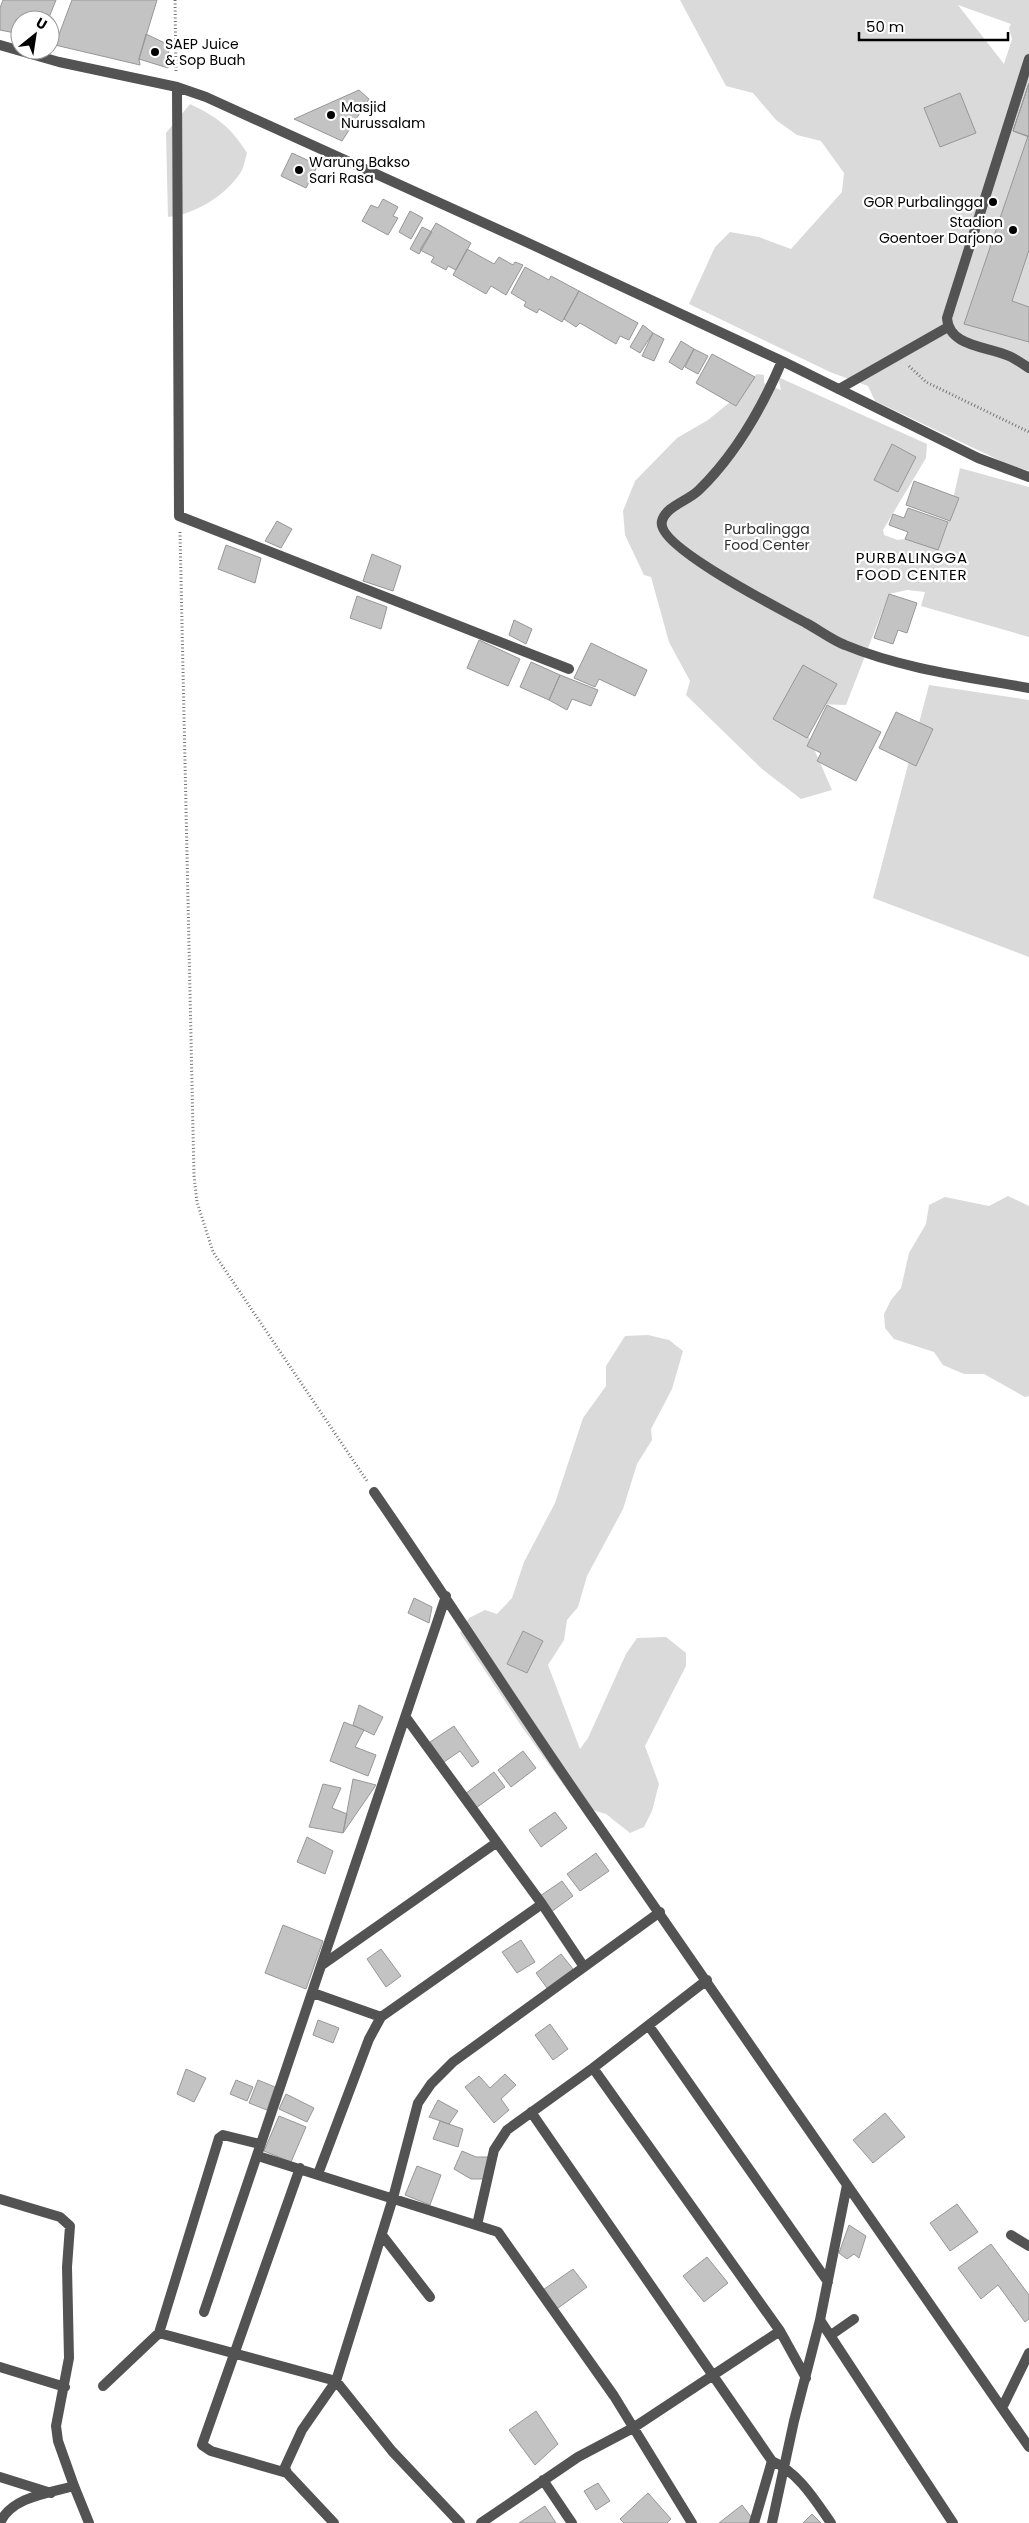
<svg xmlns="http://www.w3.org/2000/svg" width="1029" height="2523" viewBox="0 0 1029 2523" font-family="Poppins,sans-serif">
<rect width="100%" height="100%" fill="#fff"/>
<path fill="#dadada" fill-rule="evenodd" d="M 680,0 L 1029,0 L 1029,471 L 1005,463 L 875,401 L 868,386 L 830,372 L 689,304 L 715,247 L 730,232 L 759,237 L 791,249 L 842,192 L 844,173 L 821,141 L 797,135 L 776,120 L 753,93 L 726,86 ZM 958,5 L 1011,24 L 1009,28 L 1012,39 L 1004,64 Z
M 190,104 C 217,117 231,127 247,153 C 245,159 244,169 239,175 C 223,197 195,214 168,217 L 166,133 Z
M 757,374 L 764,375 L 764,383 L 781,390 L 778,377 L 927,444 L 926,458 L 883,530 L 884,535 L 898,540 L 921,537 L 938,550 L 948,522 L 960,468 L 1029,487 L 1029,637 L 921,606 L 925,592 L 907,590 L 889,594 L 846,705 L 816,704 L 804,726 L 832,790 L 801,799 L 762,769 L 686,695 L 690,681 L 669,642 L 651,577 L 644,575 L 625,535 L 623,511 L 635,481 L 677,438 L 708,420 L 735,398 L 746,383 Z
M 929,685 L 1029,700 L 1029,957 L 873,898 Z
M 1008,1196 L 1029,1206 L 1029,1396 L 1025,1397 L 984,1374 L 964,1374 L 943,1365 L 934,1352 L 894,1339 L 885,1328 L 884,1314 L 891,1300 L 901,1288 L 909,1253 L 926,1224 L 929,1205 L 945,1197 L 989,1206 Z
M 648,1335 L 669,1340 L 683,1351 L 672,1389 L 651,1429 L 652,1440 L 637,1464 L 623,1509 L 587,1576 L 578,1607 L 567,1620 L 564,1640 L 548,1665 L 580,1749 L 588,1738 L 626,1654 L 637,1638 L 666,1637 L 686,1653 L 686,1666 L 645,1746 L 659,1784 L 652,1811 L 644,1827 L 630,1833 L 606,1814 L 586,1808 L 570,1794 L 522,1727 L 460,1633 L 469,1618 L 485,1610 L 497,1614 L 512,1598 L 524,1562 L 555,1503 L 583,1418 L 606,1386 L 606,1366 L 625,1336 Z"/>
<path fill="#c3c3c3" stroke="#979797" d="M 3,0 L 56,0 L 48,20 L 20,20 L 20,34 L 0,30 L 0,8 Z
M 72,0 L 157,0 L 139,59 L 140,65 L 55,45 Z
M 146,34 L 169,45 L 168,68 L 139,59 Z
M 1029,83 L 1029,250 L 1012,301 L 1029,307 L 1029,342 L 964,324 L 1028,136 L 1013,131 Z
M 1029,83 L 1029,137 L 1013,131 Z
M 359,90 L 369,99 L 342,141 L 294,119 Z
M 960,93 L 976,133 L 940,147 L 924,108 Z
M 292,153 L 318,165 L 306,188 L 281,176 Z
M 383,199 L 398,207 L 393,216 L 398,218 L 388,235 L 362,221 L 371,205 L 378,208 Z
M 410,211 L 423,218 L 411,239 L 399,232 Z
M 436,223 L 471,243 L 456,270 L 448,266 L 446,270 L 431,262 L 434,257 L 420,250 Z
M 422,227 L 432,232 L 419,254 L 410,249 Z
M 467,249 L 494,264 L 499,257 L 513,265 L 515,262 L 523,265 L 506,295 L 491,286 L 486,294 L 453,275 Z
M 525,267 L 549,280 L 551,276 L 579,291 L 562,322 L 539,309 L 537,313 L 524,306 L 526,302 L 511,293 Z
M 579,291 L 638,323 L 629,340 L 620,336 L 616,344 L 580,323 L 576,327 L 564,319 Z
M 643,325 L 653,333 L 640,353 L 630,347 Z
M 653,333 L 664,339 L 654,361 L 642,356 Z
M 681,341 L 694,349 L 682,370 L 669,362 Z
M 694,349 L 708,356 L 698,374 L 685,367 Z
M 712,354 L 755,377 L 736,406 L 696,383 Z
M 892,444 L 916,457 L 898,492 L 874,480 Z
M 914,481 L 959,498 L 950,521 L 906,505 Z
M 908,508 L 948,522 L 938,550 L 905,539 L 908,532 L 889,525 L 893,514 L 904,518 Z
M 277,521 L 292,529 L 281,548 L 265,541 Z
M 226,545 L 261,558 L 255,583 L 218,569 Z
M 372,554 L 401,566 L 393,591 L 363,581 Z
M 889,594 L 917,603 L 907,633 L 898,630 L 893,644 L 874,638 Z
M 357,596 L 387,607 L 381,629 L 350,618 Z
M 514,620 L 532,629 L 526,644 L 509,635 Z
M 479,640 L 520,659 L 508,686 L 467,668 Z
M 591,643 L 647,670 L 635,696 L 599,679 L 595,687 L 574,678 Z
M 531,662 L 560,675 L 549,700 L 520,687 Z
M 803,665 L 837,684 L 807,738 L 773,719 Z
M 560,675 L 598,690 L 591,706 L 572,699 L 567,710 L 549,700 Z
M 827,705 L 881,732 L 856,781 L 817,761 L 821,753 L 807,746 Z
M 896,712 L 933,729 L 916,766 L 879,748 Z
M 414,1598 L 432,1607 L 429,1623 L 408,1613 Z
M 523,1631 L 543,1641 L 527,1673 L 507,1664 Z
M 359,1705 L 383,1717 L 374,1735 L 353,1725 Z
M 344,1722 L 364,1730 L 355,1747 L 376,1755 L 368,1776 L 330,1761 Z
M 454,1726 L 479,1762 L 472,1767 L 460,1751 L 444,1762 L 430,1742 Z
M 523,1751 L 536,1768 L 511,1787 L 498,1770 Z
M 494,1772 L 505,1787 L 476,1808 L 465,1794 Z
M 353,1779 L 376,1785 L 343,1833 Z
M 323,1784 L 341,1788 L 332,1808 L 347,1814 L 343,1833 L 309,1827 Z
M 555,1812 L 567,1828 L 541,1847 L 529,1830 Z
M 307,1837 L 333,1851 L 325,1874 L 297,1862 Z
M 596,1853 L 609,1871 L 580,1891 L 567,1874 Z
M 562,1881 L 573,1896 L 551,1912 L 540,1896 Z
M 283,1925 L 323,1941 L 306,1989 L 265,1973 Z
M 521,1940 L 535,1962 L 517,1973 L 502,1952 Z
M 381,1949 L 401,1976 L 386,1987 L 367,1959 Z
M 561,1954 L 573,1969 L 547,1988 L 536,1973 Z
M 318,2020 L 339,2028 L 333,2043 L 313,2035 Z
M 550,2024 L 568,2049 L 553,2060 L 535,2035 Z
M 186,2069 L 206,2078 L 194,2102 L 177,2094 Z
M 505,2074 L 516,2085 L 501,2099 L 509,2110 L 494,2123 L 465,2087 L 479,2076 L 490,2088 Z
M 236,2080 L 253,2087 L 247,2101 L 230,2094 Z
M 258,2080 L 275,2087 L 267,2110 L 249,2103 Z
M 286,2094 L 314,2108 L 307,2122 L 279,2109 Z
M 438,2100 L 458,2111 L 449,2124 L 429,2117 Z
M 885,2113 L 905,2137 L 873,2163 L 853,2140 Z
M 279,2116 L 306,2127 L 291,2162 L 264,2151 Z
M 440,2121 L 463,2129 L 458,2147 L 433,2139 Z
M 462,2151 L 476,2157 L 490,2157 L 486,2179 L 471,2179 L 454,2169 Z
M 417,2166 L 441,2175 L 430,2205 L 405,2195 Z
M 957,2204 L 978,2232 L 950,2251 L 930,2223 Z
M 849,2225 L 866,2236 L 859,2258 L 854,2254 L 847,2259 L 839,2253 Z
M 991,2244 L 1029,2295 L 1029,2319 L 1025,2322 L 998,2285 L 981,2299 L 958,2268 Z
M 707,2257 L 728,2283 L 704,2302 L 683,2276 Z
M 573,2269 L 587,2287 L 554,2311 L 540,2292 Z
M 536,2411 L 558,2444 L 535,2465 L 509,2430 Z
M 598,2483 L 610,2501 L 596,2510 L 584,2491 Z
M 648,2493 L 671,2519 L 667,2523 L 624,2523 L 620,2519 Z
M 742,2505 L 756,2523 L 719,2523 Z
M 545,2506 L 556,2523 L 519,2523 Z
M 812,2514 L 821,2523 L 803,2523 Z"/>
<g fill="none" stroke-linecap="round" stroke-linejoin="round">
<path stroke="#757575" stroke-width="3" stroke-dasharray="1 2.5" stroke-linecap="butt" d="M 175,0 L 176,72
M 909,366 L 926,382 L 1029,432
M 180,532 L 194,1176 L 197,1202 L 213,1252 L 367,1481"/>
<path stroke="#535353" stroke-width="10" d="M 1029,59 L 947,318 C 949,347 987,346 1009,356 C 1016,359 1023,364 1029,368
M 839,389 L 948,327"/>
<path stroke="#535353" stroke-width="10" d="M 0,45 L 59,62 L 177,87 L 206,97 L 537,247 L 782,361 L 978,458 L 1029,477
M 177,87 L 179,516 L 569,669
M 782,361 C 762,408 736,454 699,490 C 688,501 666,506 662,521 C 655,546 784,611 806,623 C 819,630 832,640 845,645 C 903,669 968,677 1029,688
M 374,1492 C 450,1602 521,1715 598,1825 C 742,2032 884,2241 1029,2447
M 407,1719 L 542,1904 L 584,1967
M 322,1965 L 496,1843
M 707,1980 L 593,2068 L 780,2331 L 806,2378
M 313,1993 L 381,2017
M 649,2026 L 828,2282
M 531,2112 L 772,2461 C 798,2472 815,2500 831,2523
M 260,2144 L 223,2135 L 219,2138 L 159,2333 L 336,2381 L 392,2451 L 460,2523
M 258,2156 L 498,2232 L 614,2396 L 692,2523
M 318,2174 L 369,2039 L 381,2017 L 542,1904
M 0,2199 L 60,2217 L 70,2226 L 67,2267 L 69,2358 L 56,2426 L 58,2441 L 74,2486 L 89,2523
M 477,2225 L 494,2150 L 507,2130 L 593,2068
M 382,2235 L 430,2297
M 1011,2235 L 1029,2246
M 204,2312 L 446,1596
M 820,2320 L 953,2523
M 831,2335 L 854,2319
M 0,2367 L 65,2387
M 103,2386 L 159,2333
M 1002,2408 L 1029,2353
M 287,2473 L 211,2451 L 202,2445 L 300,2168
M 0,2477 L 51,2493
M 543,2480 L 572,2523
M 0,2523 C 11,2497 49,2493 74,2486
M 334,2523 L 287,2473 L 285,2467 L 302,2430 L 336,2381 L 393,2198 L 418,2103 L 431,2084 L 453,2062 L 660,1912
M 481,2523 L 578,2457 L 633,2428 L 780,2331
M 754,2523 L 772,2461
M 772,2523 L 794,2421 L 820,2320 L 847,2185"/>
</g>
<g fill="#000" stroke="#fff" stroke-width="2">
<circle cx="155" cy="52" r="5"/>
<circle cx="331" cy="115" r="5"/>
<circle cx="299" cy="170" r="5"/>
<circle cx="993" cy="202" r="5"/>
<circle cx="1013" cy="230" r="5"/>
</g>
<g text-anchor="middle" stroke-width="4.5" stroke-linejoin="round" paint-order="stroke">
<g font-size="14" fill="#000" stroke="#fff" text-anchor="start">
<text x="165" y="49">SAEP Juice<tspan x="165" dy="16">&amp; Sop Buah</tspan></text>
<text x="341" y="112">Masjid<tspan x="341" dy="16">Nurussalam</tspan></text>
<text x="309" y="167">Warung Bakso<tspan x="309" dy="16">Sari Rasa</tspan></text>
<text x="983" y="207" text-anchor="end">GOR Purbalingga</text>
<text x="1003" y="227" text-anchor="end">Stadion<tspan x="1003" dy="16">Goentoer Darjono</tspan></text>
</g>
<g font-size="14" fill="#313131" stroke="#fff">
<text x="767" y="534">Purbalingga<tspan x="767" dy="16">Food Center</tspan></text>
</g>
<g font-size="15" letter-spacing="1" fill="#000" stroke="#fff">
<text x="912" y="563">PURBALINGGA<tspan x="912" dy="17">FOOD CENTER</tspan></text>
</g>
</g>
<g transform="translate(35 35) rotate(30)"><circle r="24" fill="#ffffff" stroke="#999999"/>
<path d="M0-4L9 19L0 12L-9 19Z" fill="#000000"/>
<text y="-8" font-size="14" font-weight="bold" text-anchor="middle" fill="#000000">U</text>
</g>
<path d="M859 32v8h149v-8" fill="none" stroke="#000000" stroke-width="2.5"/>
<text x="866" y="32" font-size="15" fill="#000000" stroke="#ffffff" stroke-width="4" paint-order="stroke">50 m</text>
</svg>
